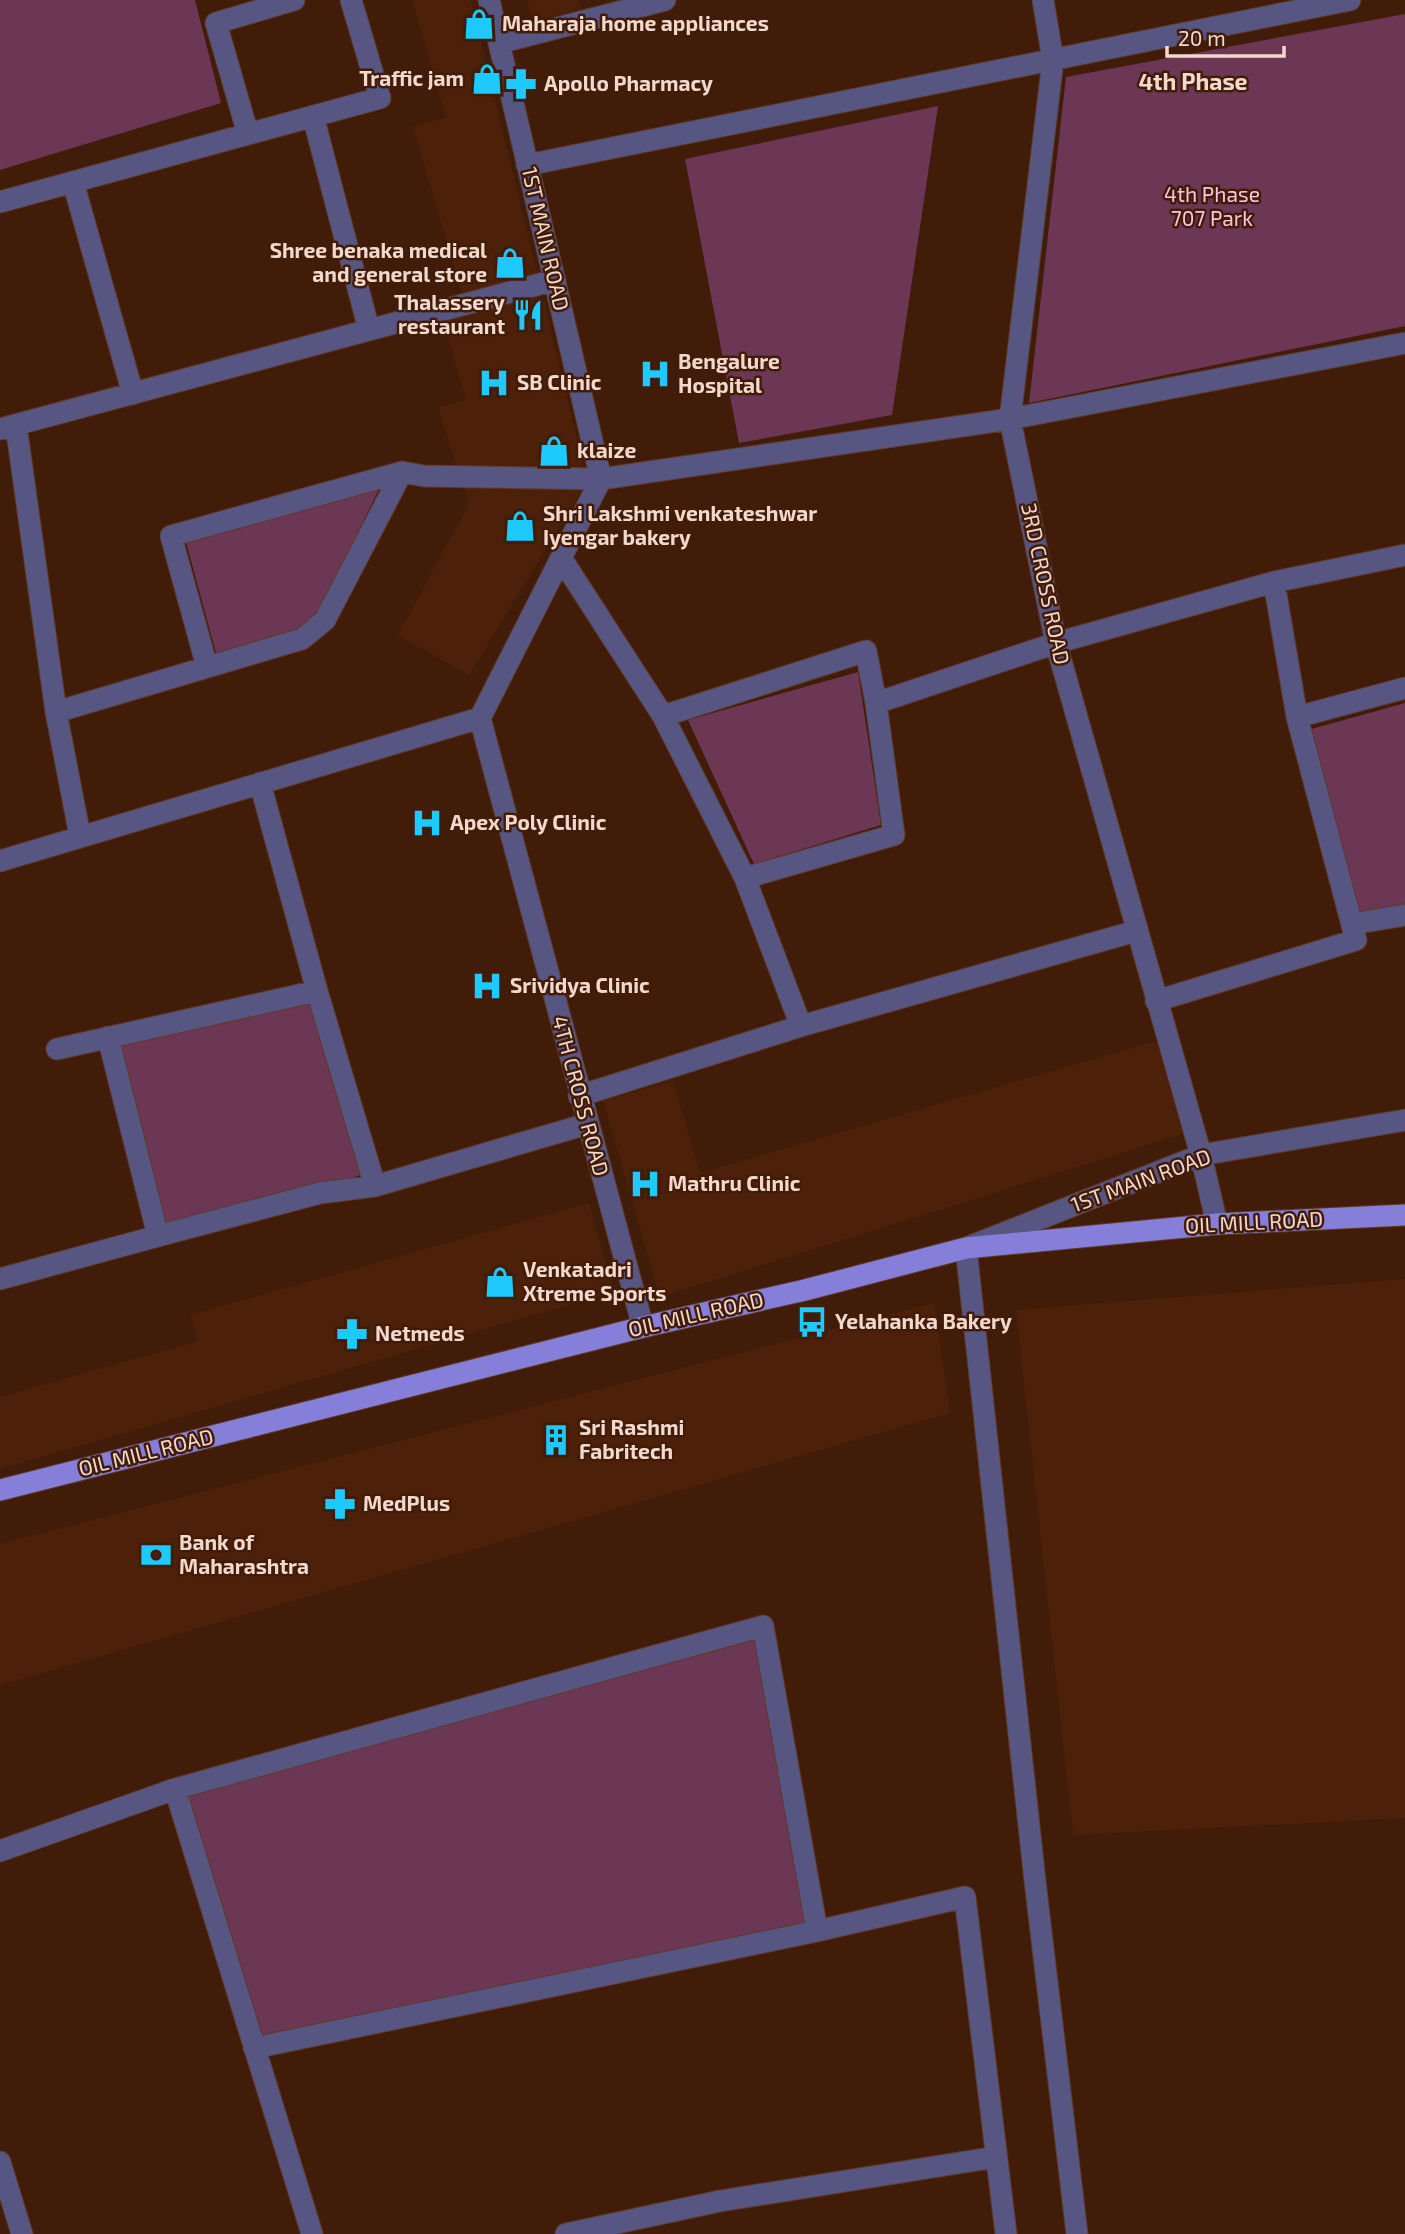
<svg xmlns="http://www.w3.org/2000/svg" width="1405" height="2234" viewBox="0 0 1405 2234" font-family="'Exo 2',sans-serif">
<rect width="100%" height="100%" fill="#411c09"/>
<path fill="#4d2109" d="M 412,0 L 471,0 L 584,468 L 585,485 L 469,675 L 398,635 L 469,504 L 438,408 L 466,399 L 443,321 L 468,313 L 413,127 L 446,117 Z
M 527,0 L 579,0 L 581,9 L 532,21 Z
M 1156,1041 L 1183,1134 L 660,1297 L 603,1101 L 673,1081 L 700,1173 Z
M 589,1203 L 614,1292 L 0,1469 L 0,1397 L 198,1341 L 190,1315 Z
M 1405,1279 L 1405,1818 L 1073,1835 L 1016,1310 Z
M 934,1303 L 950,1413 L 0,1685 L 0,1544 Z"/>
<path fill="#6b3755" d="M 0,0 L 195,0 L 221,103 L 0,170 Z
M 1405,14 L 1405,326 L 1029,403 L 1066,77 Z
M 938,106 L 892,415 L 739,443 L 685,159 Z
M 379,489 L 319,613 L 300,629 L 216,653 L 186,542 Z
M 858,672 L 881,825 L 754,864 L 688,720 Z
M 1405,703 L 1405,908 L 1358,917 L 1308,730 Z
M 314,999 L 365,1174 L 162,1229 L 115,1042 Z
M 763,1626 L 817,1931 L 254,2048 L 175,1789 Z"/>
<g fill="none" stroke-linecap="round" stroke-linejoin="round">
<defs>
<path id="minor" d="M 489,0 L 601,479
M 1043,0 L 1053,60 L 1010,419 L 1056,643 L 1201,1155 L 1217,1224
M 499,43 L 665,0
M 313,116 L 369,330
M 248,134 L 216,23 L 294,0
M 527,165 L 1350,0
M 73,182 L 133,394
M 0,202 L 380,98 L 351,0
M 16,425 L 56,712
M 0,429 L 555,280
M 601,479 L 480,718 L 643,1327
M 561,558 L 663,716 L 745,878 L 801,1026
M 1274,582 L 1297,717 L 1405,688
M 207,667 L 171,536 L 402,472 L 424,476 L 601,479 L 1010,419 L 1405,343
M 876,703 L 1056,643 L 1274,582 L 1405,555
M 663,716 L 866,651 L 876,703 L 894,835 L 745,878
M 260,783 L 317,991
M 80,836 L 56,712 L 302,639 L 325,620 L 402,472
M 0,861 L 480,718
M 1352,924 L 1405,915
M 1156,1001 L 1356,940 L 1297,717
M 108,1037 L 158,1236 L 320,1193 L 375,1186 L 587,1124
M 57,1049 L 317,991 L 375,1186
M 579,1096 L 801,1026 L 1136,931
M 0,1279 L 158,1236
M 175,1789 L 312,2234
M 0,1851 L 175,1789 L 763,1626 L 817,1931
M 254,2048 L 817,1931 L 965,1897 L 1006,2234
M 0,2162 L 22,2234
M 566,2234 L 720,2201 L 996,2157
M 1077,2234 L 1035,1881 L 966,1248 L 1201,1155 L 1405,1120"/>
<path id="major" d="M 0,1490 L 643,1327 L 805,1290 L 966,1248 L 1217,1224 L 1405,1215"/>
</defs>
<use href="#minor" stroke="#5d3a28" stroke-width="23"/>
<use href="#major" stroke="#5d3a28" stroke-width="23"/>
<use href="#minor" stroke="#575581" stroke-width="21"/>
<use href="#major" stroke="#867fd9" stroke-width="21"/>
</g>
<defs>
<symbol id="shop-bare" viewBox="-9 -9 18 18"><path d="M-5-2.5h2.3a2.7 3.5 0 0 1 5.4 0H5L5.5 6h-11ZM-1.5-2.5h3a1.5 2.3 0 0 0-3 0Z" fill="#1ec9fd" stroke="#411c09" stroke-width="2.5" paint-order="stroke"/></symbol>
<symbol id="pharmacy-bare" viewBox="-9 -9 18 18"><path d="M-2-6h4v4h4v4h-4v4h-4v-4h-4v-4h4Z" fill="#1ec9fd" stroke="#411c09" stroke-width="2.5" paint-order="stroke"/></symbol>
<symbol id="restaurant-bare" viewBox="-9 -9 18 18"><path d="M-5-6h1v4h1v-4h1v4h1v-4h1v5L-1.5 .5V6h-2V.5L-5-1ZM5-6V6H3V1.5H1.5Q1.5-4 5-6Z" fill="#1ec9fd" stroke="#411c09" stroke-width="2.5" paint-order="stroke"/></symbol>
<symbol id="hospital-bare" viewBox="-9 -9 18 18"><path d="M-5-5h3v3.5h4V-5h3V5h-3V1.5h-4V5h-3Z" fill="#1ec9fd" stroke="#411c09" stroke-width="2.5" paint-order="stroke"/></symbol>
<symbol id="bus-bare" viewBox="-9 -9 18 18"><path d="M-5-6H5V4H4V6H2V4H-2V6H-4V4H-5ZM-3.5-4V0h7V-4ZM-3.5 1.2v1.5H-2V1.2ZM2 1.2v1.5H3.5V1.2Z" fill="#1ec9fd" stroke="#411c09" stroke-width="2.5" paint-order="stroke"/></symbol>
<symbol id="building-bare" viewBox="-9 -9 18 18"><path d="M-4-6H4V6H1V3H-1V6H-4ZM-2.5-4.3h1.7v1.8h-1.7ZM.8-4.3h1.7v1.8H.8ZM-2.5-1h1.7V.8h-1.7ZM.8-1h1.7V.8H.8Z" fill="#1ec9fd" stroke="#411c09" stroke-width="2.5" paint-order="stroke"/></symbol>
<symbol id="bank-bare" viewBox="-9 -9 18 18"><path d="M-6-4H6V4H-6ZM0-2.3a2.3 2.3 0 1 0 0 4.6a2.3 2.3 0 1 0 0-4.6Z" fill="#1ec9fd" stroke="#411c09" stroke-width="2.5" paint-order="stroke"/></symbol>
</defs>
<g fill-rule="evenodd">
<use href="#shop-bare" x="457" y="2" width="44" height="44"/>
<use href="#shop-bare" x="465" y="57" width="44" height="44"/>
<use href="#pharmacy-bare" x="499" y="62" width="44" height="44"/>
<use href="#shop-bare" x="488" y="241" width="44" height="44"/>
<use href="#restaurant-bare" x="506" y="293" width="44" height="44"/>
<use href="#hospital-bare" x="633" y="352" width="44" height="44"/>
<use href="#hospital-bare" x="472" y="361" width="44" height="44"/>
<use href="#shop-bare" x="532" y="429" width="44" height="44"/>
<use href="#shop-bare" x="498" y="504" width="44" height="44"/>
<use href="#hospital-bare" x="405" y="801" width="44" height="44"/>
<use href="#hospital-bare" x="465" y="964" width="44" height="44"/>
<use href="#hospital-bare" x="623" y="1162" width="44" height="44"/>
<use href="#shop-bare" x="478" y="1260" width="44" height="44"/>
<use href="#bus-bare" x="790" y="1300" width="44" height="44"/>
<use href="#pharmacy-bare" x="330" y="1312" width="44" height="44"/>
<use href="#building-bare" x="534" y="1418" width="44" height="44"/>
<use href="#pharmacy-bare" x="318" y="1482" width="44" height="44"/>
<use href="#bank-bare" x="134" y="1533" width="44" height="44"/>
</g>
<g text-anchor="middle" stroke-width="5" stroke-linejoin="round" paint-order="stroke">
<g font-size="21" font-weight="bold" fill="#f2d8cd" stroke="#411c09" text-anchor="start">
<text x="502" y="31">Maharaja home appliances</text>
<text x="464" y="86" text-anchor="end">Traffic jam</text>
<text x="544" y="91">Apollo Pharmacy</text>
<text x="487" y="258" text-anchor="end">Shree benaka medical<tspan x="487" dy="24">and general store</tspan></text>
<text x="505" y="310" text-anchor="end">Thalassery<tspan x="505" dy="24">restaurant</tspan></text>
<text x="678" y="369">Bengalure<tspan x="678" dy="24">Hospital</tspan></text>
<text x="517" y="390">SB Clinic</text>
<text x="577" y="458">klaize</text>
<text x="543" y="521">Shri Lakshmi venkateshwar<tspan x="543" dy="24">Iyengar bakery</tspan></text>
<text x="450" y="830">Apex Poly Clinic</text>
<text x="510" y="993">Srividya Clinic</text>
<text x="668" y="1191">Mathru Clinic</text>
<text x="523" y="1277">Venkatadri<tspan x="523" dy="24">Xtreme Sports</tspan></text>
<text x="835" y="1329">Yelahanka Bakery</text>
<text x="375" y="1341">Netmeds</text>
<text x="579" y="1435">Sri Rashmi<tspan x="579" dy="24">Fabritech</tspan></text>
<text x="363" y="1511">MedPlus</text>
<text x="179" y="1550">Bank of<tspan x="179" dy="24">Maharashtra</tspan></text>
</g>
<g font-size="21" fill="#fdc4e2" stroke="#411c09">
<text x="1212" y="202">4th Phase<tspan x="1212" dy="24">707 Park</tspan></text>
</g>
<g font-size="21" fill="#f2d8cd" stroke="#411c09">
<text transform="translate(545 239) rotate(77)" y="7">1ST MAIN ROAD</text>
<text transform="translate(1045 584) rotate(78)" y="7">3RD CROSS ROAD</text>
<text transform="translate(580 1096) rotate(75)" y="7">4TH CROSS ROAD</text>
<text transform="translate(1141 1181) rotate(-20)" y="7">1ST MAIN ROAD</text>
<text transform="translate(1254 1223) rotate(-3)" y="7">OIL MILL ROAD</text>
<text transform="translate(696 1315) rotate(-13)" y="7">OIL MILL ROAD</text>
<text transform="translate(146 1453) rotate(-14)" y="7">OIL MILL ROAD</text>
</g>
<g font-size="23" font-weight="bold" fill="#f2d8cd" stroke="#411c09">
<text x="1193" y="90">4th Phase</text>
</g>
</g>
<path d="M1167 46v10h117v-10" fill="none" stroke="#f2d8cd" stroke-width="3.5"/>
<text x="1178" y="46" font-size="21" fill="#f2d8cd" stroke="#411c09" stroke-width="5" paint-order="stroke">20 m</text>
</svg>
